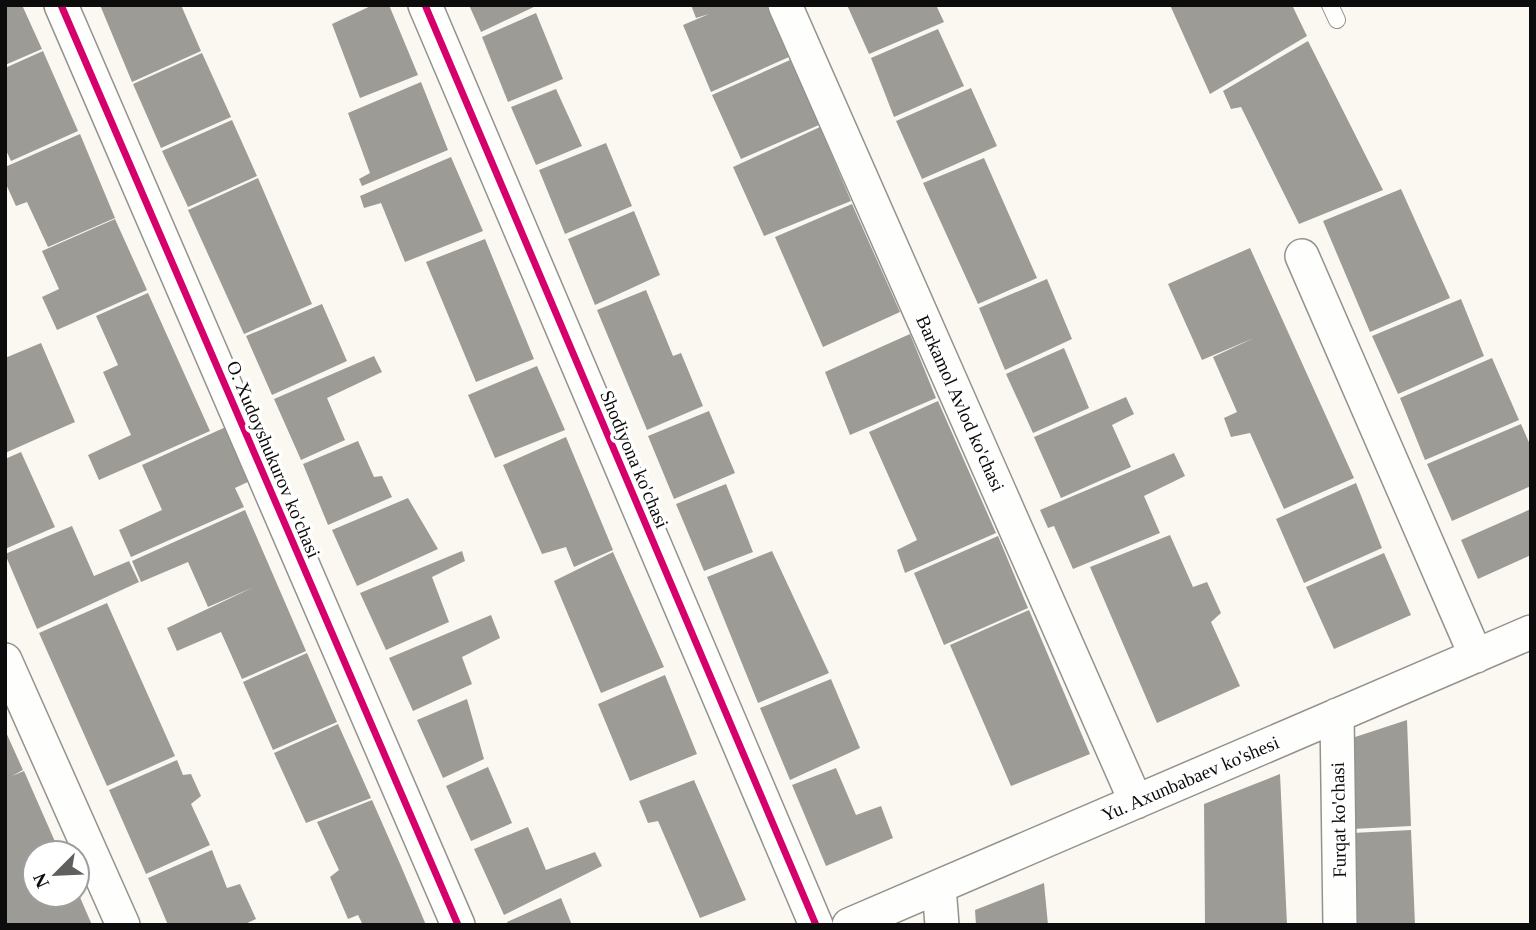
<svg xmlns="http://www.w3.org/2000/svg" width="1536" height="930" viewBox="0 0 1536 930" font-family="Georgia,serif">
<rect width="100%" height="100%" fill="#faf8f0"/>
<path fill="#9d9b96" d="M 5,5 L 22,5 L 42,49 L 5,65 Z
M 100,5 L 181,5 L 201,51 L 132,82 Z
M 373,5 L 389,5 L 418,75 L 360,98 L 332,24 Z
M 469,5 L 538,5 L 481,32 Z
M 691,5 L 766,5 L 789,57 L 711,92 L 683,25 L 709,14 L 696,18 Z
M 847,5 L 936,5 L 944,22 L 869,54 Z
M 1170,5 L 1292,5 L 1307,36 L 1210,94 Z
M 536,13 L 563,79 L 508,102 L 482,37 Z
M 938,29 L 964,86 L 894,117 L 871,58 Z
M 1308,41 L 1383,190 L 1299,224 L 1241,107 L 1231,109 L 1223,91 Z
M 43,51 L 78,131 L 11,161 L 5,148 L 5,68 Z
M 202,53 L 231,117 L 161,148 L 133,84 Z
M 790,60 L 819,125 L 741,159 L 712,95 Z
M 421,82 L 448,150 L 362,186 L 359,179 L 370,173 L 348,113 Z
M 971,88 L 997,146 L 922,179 L 896,121 Z
M 556,89 L 582,146 L 536,165 L 511,107 Z
M 232,120 L 257,176 L 188,207 L 162,151 Z
M 820,127 L 851,201 L 764,236 L 733,167 Z
M 80,134 L 115,218 L 48,247 L 27,202 L 16,206 L 5,182 L 5,167 Z
M 606,143 L 632,206 L 565,234 L 539,170 Z
M 451,157 L 483,231 L 405,262 L 381,203 L 364,208 L 360,196 Z
M 984,158 L 1037,278 L 978,304 L 923,183 Z
M 258,178 L 312,304 L 244,334 L 188,210 Z
M 1401,189 L 1450,298 L 1370,332 L 1323,221 Z
M 852,204 L 900,312 L 823,347 L 775,237 Z
M 634,211 L 660,275 L 595,305 L 568,239 Z
M 115,219 L 147,290 L 57,330 L 42,297 L 59,289 L 42,251 Z
M 485,239 L 534,359 L 476,382 L 426,262 Z
M 1250,248 L 1354,478 L 1284,509 L 1250,433 L 1231,437 L 1224,418 L 1237,412 L 1213,357 L 1254,338 L 1202,360 L 1168,284 Z
M 1047,279 L 1072,339 L 1005,370 L 979,308 Z
M 646,290 L 673,356 L 681,353 L 703,406 L 647,430 L 597,310 Z
M 148,293 L 210,431 L 99,480 L 88,455 L 131,435 L 103,372 L 118,365 L 96,316 Z
M 1461,299 L 1484,356 L 1398,394 L 1372,336 Z
M 322,304 L 347,361 L 272,395 L 246,336 Z
M 910,334 L 936,398 L 850,435 L 825,372 Z
M 41,343 L 75,422 L 5,453 L 5,358 Z
M 1064,348 L 1089,408 L 1033,433 L 1006,374 Z
M 374,356 L 382,372 L 327,398 L 345,440 L 301,460 L 274,399 Z
M 1492,358 L 1519,420 L 1425,460 L 1400,398 Z
M 537,366 L 565,430 L 495,458 L 468,395 Z
M 1126,397 L 1134,414 L 1112,425 L 1131,467 L 1061,498 L 1034,437 Z
M 938,401 L 996,533 L 905,573 L 897,550 L 917,540 L 869,432 Z
M 709,411 L 735,473 L 674,499 L 648,436 Z
M 1521,424 L 1531,447 L 1531,486 L 1452,521 L 1427,464 Z
M 228,426 L 252,480 L 235,488 L 244,507 L 131,557 L 119,530 L 162,510 L 142,465 Z
M 566,437 L 613,550 L 574,567 L 566,547 L 542,554 L 503,465 Z
M 358,441 L 374,477 L 382,476 L 392,497 L 328,525 L 303,464 Z
M 21,452 L 55,527 L 5,549 L 5,459 Z
M 1174,453 L 1185,476 L 1144,496 L 1160,533 L 1073,569 L 1054,526 L 1048,528 L 1040,510 Z
M 1356,483 L 1382,548 L 1304,583 L 1276,519 Z
M 726,484 L 753,552 L 704,571 L 676,504 Z
M 408,498 L 438,549 L 357,586 L 332,530 Z
M 1531,509 L 1531,555 L 1478,579 L 1461,540 Z
M 245,510 L 306,651 L 242,679 L 221,632 L 177,651 L 167,628 L 254,587 L 208,607 L 188,562 L 141,582 L 132,561 Z
M 72,526 L 94,576 L 129,561 L 139,582 L 37,629 L 5,554 Z
M 1170,535 L 1193,587 L 1207,582 L 1221,613 L 1211,622 L 1240,686 L 1157,723 L 1090,567 Z
M 998,536 L 1028,608 L 944,645 L 914,573 Z
M 462,551 L 465,561 L 432,577 L 449,622 L 386,650 L 360,593 Z
M 772,551 L 829,673 L 758,703 L 707,577 Z
M 613,552 L 664,667 L 601,693 L 554,581 Z
M 1384,553 L 1411,615 L 1334,649 L 1306,587 Z
M 107,603 L 175,756 L 107,786 L 39,633 Z
M 1029,610 L 1090,754 L 1011,786 L 950,645 Z
M 491,615 L 500,638 L 462,657 L 472,684 L 413,711 L 389,658 Z
M 307,653 L 337,722 L 273,750 L 243,682 Z
M 665,675 L 697,754 L 630,781 L 598,704 Z
M 831,679 L 860,748 L 790,780 L 760,708 Z
M 467,699 L 484,759 L 443,778 L 417,720 Z
M 1407,720 L 1411,826 L 1352,829 L 1349,739 Z
M 338,724 L 371,798 L 306,823 L 274,753 Z
M 5,730 L 23,770 L 12,776 L 24,771 L 60,853 L 35,853 L 35,895 L 79,895 L 92,925 L 5,925 Z
M 177,760 L 183,775 L 191,774 L 201,796 L 191,804 L 210,845 L 146,874 L 109,790 Z
M 488,767 L 512,823 L 471,841 L 446,786 Z
M 836,768 L 856,815 L 881,806 L 893,838 L 826,866 L 792,785 Z
M 1280,774 L 1287,925 L 1205,925 L 1204,804 Z
M 694,780 L 746,900 L 700,918 L 658,821 L 648,823 L 639,801 Z
M 372,800 L 401,866 L 426,925 L 363,925 L 358,915 L 348,919 L 330,877 L 339,870 L 317,822 Z
M 528,827 L 546,870 L 595,852 L 602,866 L 504,915 L 474,849 Z
M 1411,830 L 1415,925 L 1357,925 L 1352,833 Z
M 212,850 L 227,888 L 240,884 L 256,919 L 243,925 L 168,925 L 148,878 Z
M 1044,883 L 1048,925 L 976,925 L 975,910 Z
M 561,898 L 572,925 L 508,925 L 507,922 Z"/>
<g fill="none" stroke-linecap="round" stroke-linejoin="round">
<defs>
<path id="service" d="M 1330,5 L 1337,20"/>
<path id="minor" d="M 61,5 L 458,925
M 425,5 L 816,925
M 785,5 L 1136,802
M 1302,256 L 1476,656
M 5,660 L 123,925
M 1337,715 L 1340,925
M 939,887 L 942,925
M 849,925 L 1531,632"/>
</defs>
<use href="#service" stroke="#93928f" stroke-width="18"/>
<use href="#minor" stroke="#93928f" stroke-width="36"/>
<use href="#service" stroke="#fefefd" stroke-width="16"/>
<use href="#minor" stroke="#fefefd" stroke-width="33"/>
<defs>
<path id="cycleway" d="M 61,5 L 458,925
M 425,5 L 816,925"/>
</defs>
<use href="#cycleway" stroke="#fff" stroke-width="11"/>
<use href="#cycleway" stroke="#d6006c" stroke-width="7"/>
</g>
<g text-anchor="middle" stroke-width="7" stroke-linejoin="round" paint-order="stroke">
<g font-size="19" fill="#0c0c0c" stroke="#fff">
<text transform="translate(961 403) rotate(66)" y="7">Barkamol Avlod ko'chasi</text>
<text transform="translate(274 459) rotate(67)" y="7">O. Xudoyshukurov ko'chasi</text>
<text transform="translate(635 459) rotate(67)" y="7">Shodiyona ko'chasi</text>
<text transform="translate(1190 778) rotate(-23)" y="7">Yu. Axunbabaev ko'shesi</text>
<text transform="translate(1338 820) rotate(-91)" y="7">Furqat ko'chasi</text>
</g>
</g>
<rect width="1536" height="930" fill="none" stroke="#0c0c0c" stroke-width="14"/>
<g transform="translate(56 874) rotate(246)"><circle r="33" fill="#ffffff" stroke="#9e9e9e" stroke-width="2"/>
<path d="M0-5L12 26L0 18L-12 26Z" fill="#5f5f5c"/>
<text y="-10" font-size="19" font-weight="bold" text-anchor="middle" fill="#0c0c0c">N</text>
</g>
</svg>
